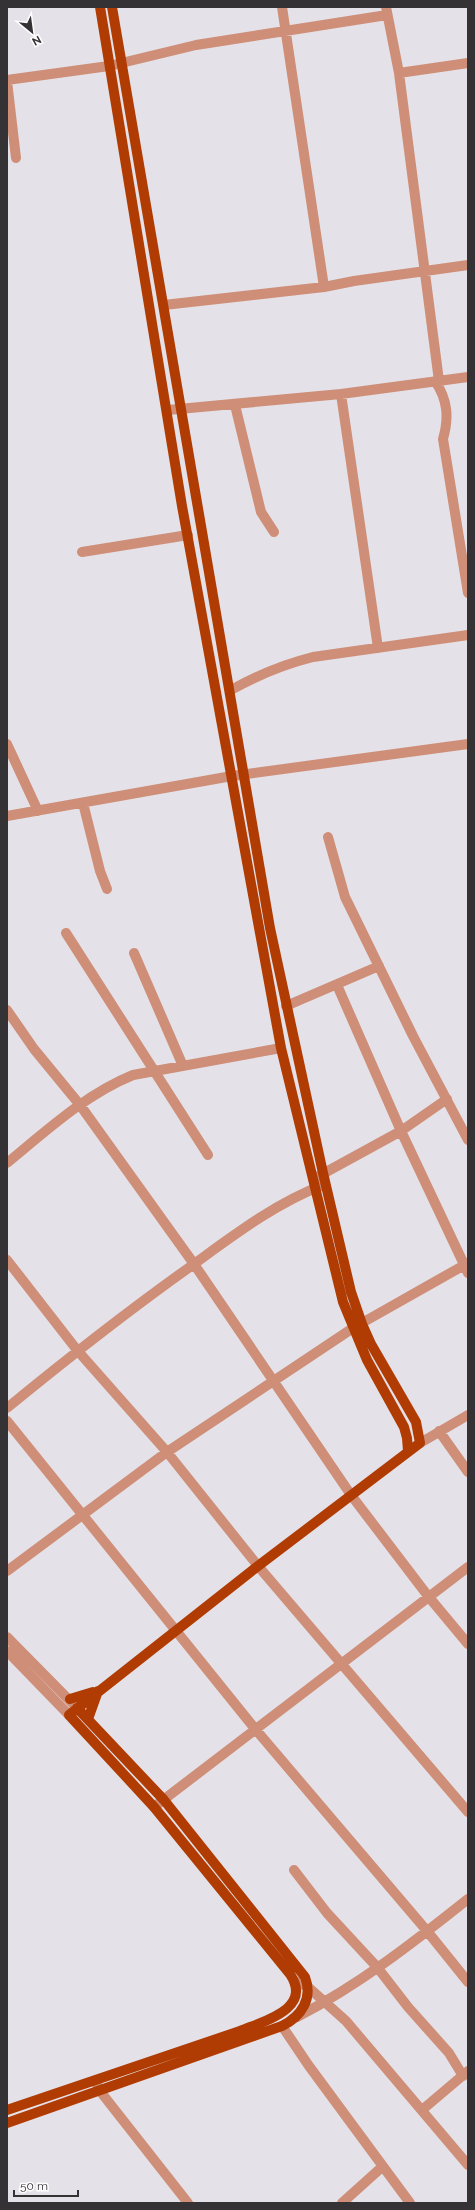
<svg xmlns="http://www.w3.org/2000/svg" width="475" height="2210" viewBox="0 0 475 2210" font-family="Raleway,sans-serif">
<rect width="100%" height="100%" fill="#e4e1e8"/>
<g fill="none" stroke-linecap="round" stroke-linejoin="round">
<path stroke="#ce8e77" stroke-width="10" d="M 282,7 L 324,287
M 386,7 L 399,73 L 439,381
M 399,73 L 468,63
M 7,80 L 109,66 L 196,45 L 387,15
M 7,81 L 16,158
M 164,305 L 324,287 L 354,281 L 468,265
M 435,381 C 448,400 449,418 443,439 L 468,593
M 341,394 L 378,648
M 235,405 L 261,512 L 274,532
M 168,410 L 341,394 L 468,377
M 82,552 L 188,535
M 231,690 C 256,676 285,664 313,657 L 468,635
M 7,744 L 38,811
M 83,803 L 100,871 L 107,889
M 7,816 L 232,776 L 468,744
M 328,837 L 345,897 L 413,1036 L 468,1140
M 66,933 L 208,1155
M 134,953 L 183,1066
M 337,985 L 401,1131 L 468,1273
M 286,1006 L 379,966
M 7,1010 L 34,1049 L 80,1105 L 194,1264 L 351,1495 L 428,1596 L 468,1644
M 7,1163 C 46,1131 86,1094 133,1075 L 281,1048
M 317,1177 L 401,1131 L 447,1099
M 7,1260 L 77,1350 L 167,1452 L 258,1566 L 468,1812
M 7,1408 C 68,1358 129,1310 194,1264 C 234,1235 276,1203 323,1185
M 7,1421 L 256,1730 L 427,1931 L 468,1982
M 439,1431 L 468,1472
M 420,1443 L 468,1415
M 7,1571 L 167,1452 L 353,1328 L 468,1263
M 7,1637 L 77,1708
M 7,1651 L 69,1715
M 154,1807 L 468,1567
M 294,1870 L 327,1913 L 377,1967 L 408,2007 L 449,2053 L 463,2076
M 295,1981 L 308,1987 L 346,2021 L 468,2165
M 297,2017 C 359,1985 414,1942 468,1899
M 282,2026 L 309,2066 L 410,2203
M 96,2082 L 100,2091 L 188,2203
M 422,2110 L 468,2071
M 342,2203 L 382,2167"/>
<path stroke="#b03c04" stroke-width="10" d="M 100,7 L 182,506 L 281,1048 L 343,1302 L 367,1360 L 404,1427 L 407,1438 L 408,1451
M 70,1699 L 93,1692
M 88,1719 L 98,1691
M 7,2110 L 240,2031 C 264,2021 313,2009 290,1974 L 154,1807 L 69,1715 L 258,1566 L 420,1443 L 416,1422 L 371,1344 L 362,1324 L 351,1292 L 323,1173 L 270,928 L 112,7
M 7,2123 L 282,2026 C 302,2016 313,1998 305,1977 L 164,1800 L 77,1708"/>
</g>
<rect width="475" height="2210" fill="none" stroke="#343235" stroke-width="16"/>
<g transform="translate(32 32) rotate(151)" stroke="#ffffff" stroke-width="3" paint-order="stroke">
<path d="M0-3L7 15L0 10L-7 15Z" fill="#343235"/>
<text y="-6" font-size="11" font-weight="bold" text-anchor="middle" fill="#343235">N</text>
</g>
<path d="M14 2190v6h64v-6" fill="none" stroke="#343235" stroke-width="2"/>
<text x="20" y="2190" font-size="12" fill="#343235" stroke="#ffffff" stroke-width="3" paint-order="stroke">50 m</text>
</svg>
